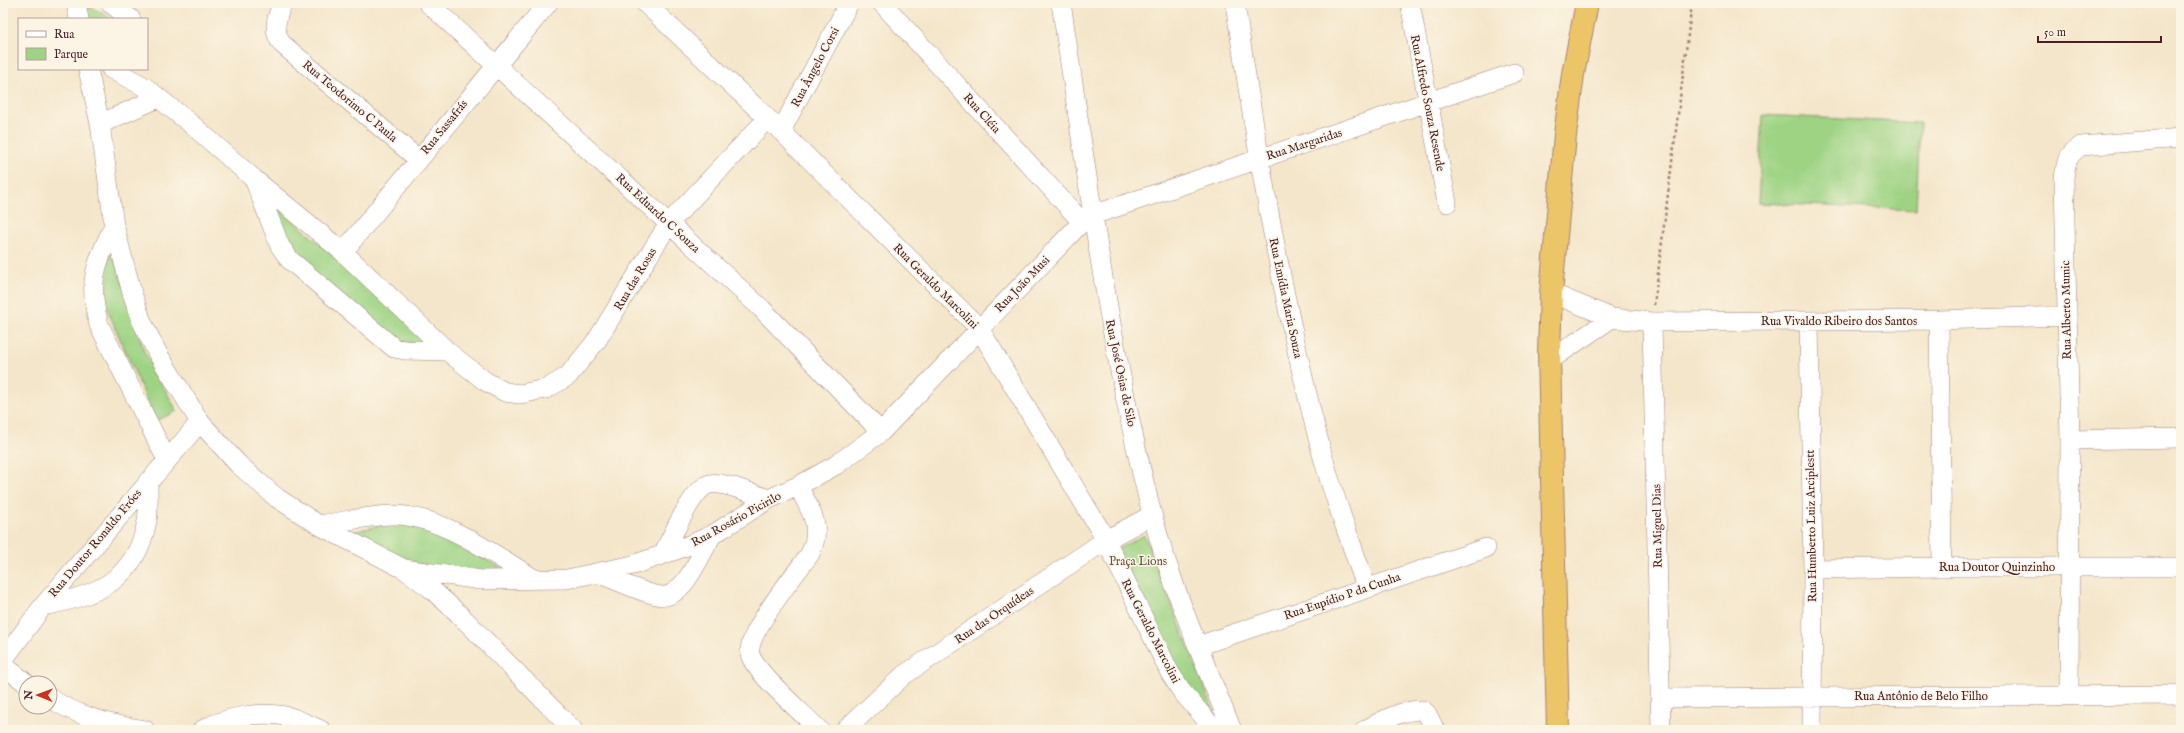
<svg xmlns="http://www.w3.org/2000/svg" width="2184" height="733" viewBox="0 0 2184 733" font-family="'IM FELL English',serif">
<rect width="100%" height="100%" fill="#fcf5e5"/>
<filter id="ink" filterUnits="userSpaceOnUse"><feTurbulence type="fractalNoise" baseFrequency=".025" numOctaves="2"/><feDisplacementMap in="SourceGraphic" scale="8" xChannelSelector="R" yChannelSelector="G"/><feConvolveMatrix kernelMatrix="1 2 1 2 8 2 1 2 1" color-interpolation-filters="sRGB"/></filter>
<filter id="wash" filterUnits="userSpaceOnUse"><feTurbulence type="fractalNoise" baseFrequency=".012" numOctaves="4" result="noise"/><feDisplacementMap in="SourceGraphic" scale="16" xChannelSelector="R" yChannelSelector="G"/><feGaussianBlur stdDeviation="0.9" result="paint"/><feColorMatrix in="noise" values="0 0 0 0 0 0 0 0 0 0 0 0 0 0 0 0 0 1.4 0 .05"/><feComposite in="paint" operator="in"/></filter>
<g filter="url(#wash)">
<rect width="100%" height="100%" fill="#f4e6ca"/>
<path fill="#9dd383" stroke="#747957" d="M 80,3 L 103,13 L 112,19 L 83,19 Z
M 1763,115 L 1920,123 L 1916,210 L 1758,203 Z
M 271,201 L 434,344 L 393,341 L 286,252 Z
M 112,249 L 144,351 L 177,411 L 156,421 L 99,291 Z
M 394,522 L 419,526 L 512,573 L 477,576 L 399,561 L 352,532 Z
M 1144,535 L 1214,711 L 1206,714 L 1180,679 L 1116,550 Z"/>
</g>
<g filter="url(#ink)">
<g fill="none" stroke-linecap="round" stroke-linejoin="round">
<defs>
<path id="minor" d="M 76,3 L 79,19
M 110,3 L 131,19
M 283,3 C 276,17 272,31 282,44 L 418,159
M 428,3 L 762,309 L 881,432
M 645,3 L 781,131 L 979,328 L 1106,540 L 1170,673 L 1183,693 L 1215,730
M 882,3 L 1082,222
M 1061,3 C 1087,174 1109,347 1152,514 C 1172,588 1203,659 1232,730
M 1235,3 C 1257,152 1282,300 1320,446 C 1332,494 1351,541 1366,587
M 1410,3 L 1447,203
M 88,69 L 100,124 L 114,225 L 132,293 L 142,322 L 158,354 L 200,422 L 238,464 L 277,498 L 319,525 L 404,569 L 430,588 L 459,614 L 573,730
M 111,69 L 145,87 L 191,124 L 254,179 L 343,252 L 447,351 L 485,381 L 505,392 L 520,394 L 546,389 L 568,376 L 597,340 L 669,223 L 767,119
M 100,124 L 158,98
M 781,131 L 849,3
M 254,179 L 280,246 L 290,260 L 394,348 L 405,350 L 447,351
M 114,225 C 96,265 87,281 99,325 L 167,460
M 343,252 L 548,3
M 1551,293 L 1612,318 L 1652,322 L 1939,320 L 2066,316
M 1939,320 L 1942,567
M 1809,321 L 1813,569 L 1812,730
M 1652,322 L 1661,730
M 1550,360 L 1612,318
M 2070,440 L 2181,438
M 798,486 C 811,511 823,527 810,554 C 797,572 746,633 750,654 C 754,672 804,714 819,730
M 319,525 C 344,522 370,515 395,515 C 443,516 496,556 536,580
M 663,554 C 671,539 693,487 710,484 C 723,481 755,495 769,499
M 404,569 L 481,580 L 567,579 L 633,565 L 687,546 L 712,535 L 769,499 L 798,486 L 836,465 L 881,432 L 1082,222 L 1093,215 L 1514,73
M 1813,569 L 1942,567 L 2181,567
M 600,574 C 619,581 641,593 661,596 C 684,599 702,551 712,535
M 43,606 C 97,596 136,580 147,521 C 149,508 148,494 148,481
M 1198,646 L 1486,548
M 3,660 L 43,606 L 200,422
M 3,665 L 26,683
M 2069,696 L 2070,440 L 2064,179 C 2066,162 2066,156 2081,146 L 2181,138
M 50,698 C 79,717 111,725 145,730
M 1661,698 L 2181,695
M 202,730 C 226,717 262,710 290,717 C 300,720 311,726 321,730
M 845,730 L 904,675 L 1106,540 L 1152,515
M 1365,730 C 1384,720 1400,710 1423,710 L 1427,714 L 1435,730"/>
<path id="highway" d="M 1558,730 L 1549,353 L 1551,293 L 1565,135 L 1573,74 L 1587,3"/>
</defs>
<use href="#minor" stroke="#9f827a" stroke-width="20"/>
<use href="#highway" stroke="#9f827a" stroke-width="24"/>
<path stroke="#9f827a" stroke-width="2.5" stroke-dasharray="3 3" stroke-linecap="butt" d="M 1654,305 L 1692,3"/>
<use href="#minor" stroke="#fff" stroke-width="19"/>
<use href="#highway" stroke="#edc569" stroke-width="22"/>
</g>
</g>
<g text-anchor="middle" stroke-width="3" stroke-linejoin="round" paint-order="stroke">
<g font-size="12" fill="#4a1f2b" stroke="#fcf5e5">
<text transform="translate(815 67) rotate(-62)" y="4">Rua Ângelo Corsi</text>
<text transform="translate(350 101) rotate(40)" y="4">Rua Teodorimo C Paula</text>
<text transform="translate(1428 103) rotate(79)" y="4">Rua Alfredo Souza Resende</text>
<text transform="translate(982 113) rotate(48)" y="4">Rua Cléia</text>
<text transform="translate(444 127) rotate(-51)" y="4">Rua Sassafrás</text>
<text transform="translate(1304 144) rotate(-18)" y="4">Rua Margaridas</text>
<text transform="translate(658 213) rotate(43)" y="4">Rua Eduardo C Souza</text>
<text transform="translate(635 279) rotate(-59)" y="4">Rua das Rosas</text>
<text transform="translate(1022 284) rotate(-46)" y="4">Rua João Musi</text>
<text transform="translate(936 286) rotate(45)" y="4">Rua Geraldo Marcolini</text>
<text transform="translate(1286 298) rotate(78)" y="4">Rua Emídia Maria Souza</text>
<text transform="translate(2066 310) rotate(-91)" y="4">Rua Alberto Mumic</text>
<text x="1839" y="325">Rua Vivaldo Ribeiro dos Santos</text>
<text transform="translate(1121 373) rotate(78)" y="4">Rua José Osias de Silo</text>
<text transform="translate(736 519) rotate(-29)" y="4">Rua Rosário Picirilo</text>
<text transform="translate(1657 526) rotate(-91)" y="4">Rua Miguel Dias</text>
<text transform="translate(1811 526) rotate(-91)" y="4">Rua Humberto Luiz Arciplestt</text>
<text transform="translate(95 543) rotate(-50)" y="4">Rua Doutor Ronaldo Fróes</text>
<text x="1997" y="571">Rua Doutor Quinzinho</text>
<text transform="translate(1342 596) rotate(-19)" y="4">Rua Eupídio P da Cunha</text>
<text transform="translate(994 615) rotate(-34)" y="4">Rua das Orquídeas</text>
<text transform="translate(1151 631) rotate(63)" y="4">Rua Geraldo Marcolini</text>
<text x="1921" y="700">Rua Antônio de Belo Filho</text>
</g>
<g font-size="12" fill="#635545" stroke="#fcf5e5">
<text x="1138" y="565">Praça Lions</text>
</g>
</g>
<rect width="2184" height="733" fill="none" stroke="#fcf5e5" stroke-width="16"/>
<rect x="18" y="18" width="130" height="52" fill="#fcf5e5" stroke="#b59f9b"/>
<rect x="26" y="31" width="20" height="6" fill="#ffffff" stroke="#b59f9b"/>
<text x="54" y="38" font-size="12" fill="#4a1f2b">Rua</text>
<rect x="26" y="48" width="20" height="12" fill="#9dd383" stroke="#b59f9b"/>
<text x="54" y="58" font-size="12" fill="#4a1f2b">Parque</text>
<g transform="translate(38 695) rotate(271)"><circle r="19" fill="#fcf5e5" stroke="#b59f9b"/>
<path d="M0-3L7 15L0 10L-7 15Z" fill="#c8321e"/>
<text y="-6" font-size="11" font-weight="bold" text-anchor="middle" fill="#4a1f2b">N</text>
</g>
<path d="M2038 36v6h123v-6" fill="none" stroke="#4a1f2b" stroke-width="2"/>
<text x="2044" y="36" font-size="12" fill="#4a1f2b" stroke="#fcf5e5" stroke-width="3" paint-order="stroke">50 m</text>
</svg>
